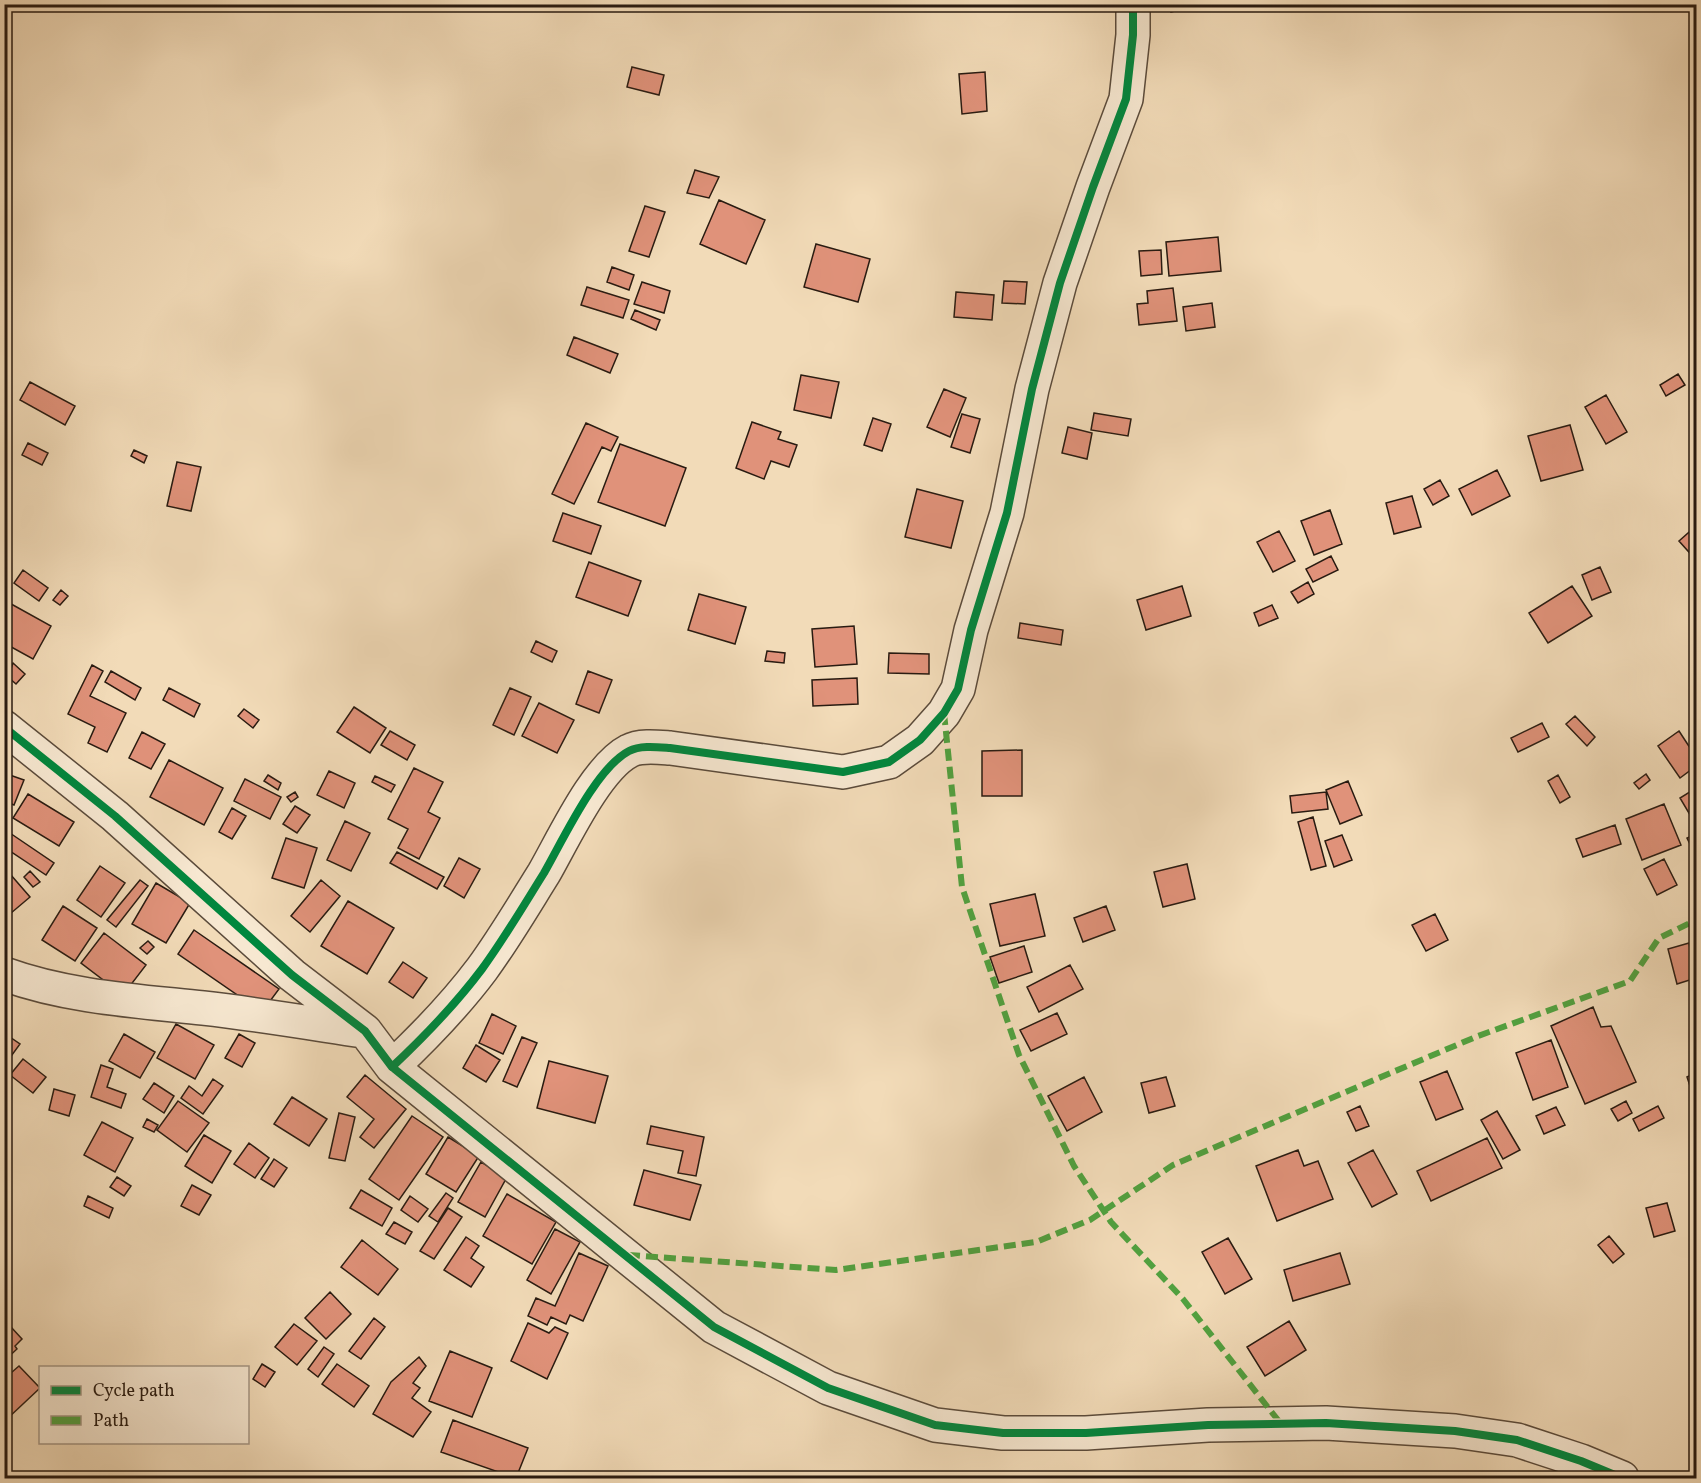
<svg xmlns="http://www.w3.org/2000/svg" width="1701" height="1483" viewBox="0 0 1701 1483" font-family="Vollkorn,serif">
<rect width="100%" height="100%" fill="#f2dbb8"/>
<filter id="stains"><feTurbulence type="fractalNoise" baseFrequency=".00333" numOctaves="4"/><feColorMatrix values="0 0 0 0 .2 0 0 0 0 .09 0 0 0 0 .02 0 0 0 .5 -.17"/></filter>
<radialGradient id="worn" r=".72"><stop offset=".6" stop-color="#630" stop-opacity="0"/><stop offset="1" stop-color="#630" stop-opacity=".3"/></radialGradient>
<path fill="#e0927a" stroke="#291b11" stroke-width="1.5" d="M 1169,4 L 1198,4 L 1198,5 L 1171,12 Z
M 632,67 L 664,75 L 659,95 L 627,87 Z
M 985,72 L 987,111 L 962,114 L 959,74 Z
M 695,170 L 719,177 L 709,198 L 687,193 Z
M 719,200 L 765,220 L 746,264 L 700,244 Z
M 645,206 L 665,212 L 649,257 L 629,251 Z
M 1218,237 L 1221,271 L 1169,276 L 1166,242 Z
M 816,244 L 870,259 L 858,302 L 804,287 Z
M 1161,250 L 1162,274 L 1141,276 L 1139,251 Z
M 612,267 L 634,275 L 629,290 L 607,282 Z
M 1004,281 L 1027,282 L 1025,304 L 1002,303 Z
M 642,282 L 670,291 L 664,313 L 634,304 Z
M 587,287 L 629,300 L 623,318 L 581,305 Z
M 1173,288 L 1177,321 L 1139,325 L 1137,304 L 1148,303 L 1147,291 Z
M 956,292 L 994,295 L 992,320 L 954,317 Z
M 1212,303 L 1215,327 L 1186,331 L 1183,307 Z
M 635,310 L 660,320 L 656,330 L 631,319 Z
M 574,337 L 618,354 L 610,373 L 567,355 Z
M 1678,374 L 1685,385 L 1666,396 L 1660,385 Z
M 801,375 L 839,382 L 831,418 L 794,410 Z
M 30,382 L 75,406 L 65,425 L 20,400 Z
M 944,389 L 966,398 L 950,437 L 927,427 Z
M 1606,395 L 1627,432 L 1606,444 L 1585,407 Z
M 1094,413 L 1131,419 L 1128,436 L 1091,430 Z
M 962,414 L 980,419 L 970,453 L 951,447 Z
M 873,418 L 891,424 L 882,451 L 864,445 Z
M 752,422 L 781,432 L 778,439 L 797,445 L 789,467 L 771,461 L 764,479 L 736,468 Z
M 586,423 L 618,437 L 611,451 L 602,447 L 574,504 L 552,494 Z
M 1570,425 L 1583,470 L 1541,481 L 1528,436 Z
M 1068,427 L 1092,433 L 1087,459 L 1062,453 Z
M 28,443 L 48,453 L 42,465 L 22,455 Z
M 620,444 L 686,468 L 665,526 L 598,502 Z
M 134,450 L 147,456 L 144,463 L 131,456 Z
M 177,462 L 201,467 L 191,511 L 167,506 Z
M 1497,470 L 1510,496 L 1472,515 L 1459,489 Z
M 1440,480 L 1449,496 L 1433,505 L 1424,489 Z
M 917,489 L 963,501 L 951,548 L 905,537 Z
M 1412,496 L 1421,527 L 1394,534 L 1386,503 Z
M 1330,510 L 1342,544 L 1314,555 L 1301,521 Z
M 563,513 L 601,526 L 591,554 L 553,541 Z
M 1696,526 L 1696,560 L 1679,541 Z
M 1279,531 L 1295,561 L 1273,572 L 1257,542 Z
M 1331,556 L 1338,570 L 1313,582 L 1306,569 Z
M 589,562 L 641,581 L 628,616 L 576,597 Z
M 1600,567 L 1611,592 L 1592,600 L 1582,575 Z
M 23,570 L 48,588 L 39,601 L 14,583 Z
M 1308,582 L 1314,594 L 1298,603 L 1291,592 Z
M 1182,586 L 1191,616 L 1146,630 L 1137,600 Z
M 1572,586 L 1592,616 L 1548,643 L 1529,613 Z
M 61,590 L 68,596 L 60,605 L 53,600 Z
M 699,594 L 746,607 L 735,644 L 688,630 Z
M 4,600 L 51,626 L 33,659 L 4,643 Z
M 1272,605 L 1278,618 L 1259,626 L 1254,613 Z
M 1020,623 L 1063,630 L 1061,645 L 1018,638 Z
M 854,626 L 857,664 L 815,667 L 812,629 Z
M 536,641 L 557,651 L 552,662 L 531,652 Z
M 767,651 L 785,653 L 784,663 L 765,661 Z
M 889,653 L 929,654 L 929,674 L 888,673 Z
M 13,663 L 25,674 L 16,684 L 8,677 Z
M 92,665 L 103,671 L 90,696 L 126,713 L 107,752 L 88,743 L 95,727 L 68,714 Z
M 111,671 L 141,688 L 135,700 L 105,682 Z
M 588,671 L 612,680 L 599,713 L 576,704 Z
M 857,678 L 858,704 L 813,706 L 812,680 Z
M 169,688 L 200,704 L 194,717 L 163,700 Z
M 510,688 L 531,697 L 514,735 L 493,725 Z
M 539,703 L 574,720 L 557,753 L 522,736 Z
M 354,707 L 386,728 L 370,753 L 337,732 Z
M 244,709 L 259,720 L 253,728 L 238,716 Z
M 1575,716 L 1595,737 L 1587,746 L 1566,724 Z
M 1542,723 L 1549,737 L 1518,752 L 1511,738 Z
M 390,731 L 415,745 L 407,760 L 381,745 Z
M 1679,731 L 1696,757 L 1696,766 L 1680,778 L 1658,746 Z
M 142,732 L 165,744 L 151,769 L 129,758 Z
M 1022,750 L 1022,796 L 982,796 L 982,751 Z
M 169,760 L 223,788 L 204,825 L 150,797 Z
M 414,768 L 443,782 L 428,812 L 440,818 L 419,859 L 398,848 L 408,829 L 388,819 Z
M 329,771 L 355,783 L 344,808 L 317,795 Z
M 4,773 L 24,780 L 14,805 L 4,801 Z
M 1646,774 L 1650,780 L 1639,789 L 1634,783 Z
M 268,775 L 281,783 L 278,790 L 264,781 Z
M 1558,775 L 1570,797 L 1560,803 L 1548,781 Z
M 375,776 L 395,785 L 391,792 L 372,782 Z
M 245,779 L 281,797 L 270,819 L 234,801 Z
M 1348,781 L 1362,815 L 1340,824 L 1326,790 Z
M 1696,788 L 1696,825 L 1680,798 Z
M 295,792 L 298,797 L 291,802 L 287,797 Z
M 1326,792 L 1328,809 L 1292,813 L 1290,796 Z
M 28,794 L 74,822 L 59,846 L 13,818 Z
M 1664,804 L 1681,845 L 1642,860 L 1626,819 Z
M 295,806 L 310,815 L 297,833 L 283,824 Z
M 232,808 L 246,816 L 232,839 L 219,832 Z
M 1313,817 L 1326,866 L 1311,870 L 1298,822 Z
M 345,821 L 370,833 L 351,871 L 327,860 Z
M 1615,825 L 1621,844 L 1583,857 L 1576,839 Z
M 4,829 L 54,863 L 46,875 L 4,847 Z
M 1696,834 L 1696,856 L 1687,838 Z
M 1342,835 L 1352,860 L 1334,867 L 1325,841 Z
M 286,838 L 317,848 L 304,888 L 272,878 Z
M 397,852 L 444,877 L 437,889 L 390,863 Z
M 459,858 L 480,869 L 464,898 L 444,886 Z
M 1664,859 L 1677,885 L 1657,895 L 1644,869 Z
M 1187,864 L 1195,899 L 1163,907 L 1154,872 Z
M 100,866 L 125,883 L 101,917 L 77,900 Z
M 4,867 L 30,897 L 4,919 Z
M 30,871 L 40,882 L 33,887 L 24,877 Z
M 140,880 L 148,886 L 116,927 L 107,920 Z
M 321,880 L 340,896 L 310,932 L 291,916 Z
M 156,883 L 190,903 L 166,943 L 132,924 Z
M 1035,894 L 1045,936 L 1000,946 L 990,904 Z
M 348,901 L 394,928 L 367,974 L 321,946 Z
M 63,906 L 97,928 L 75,961 L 42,940 Z
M 1106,906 L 1115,930 L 1083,942 L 1074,918 Z
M 1435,914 L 1448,940 L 1426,951 L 1412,925 Z
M 194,930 L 279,989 L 262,1012 L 178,954 Z
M 104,933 L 146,965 L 123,995 L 81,963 Z
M 148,941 L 154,947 L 147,954 L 140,948 Z
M 1689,943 L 1696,978 L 1677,984 L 1668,949 Z
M 1024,946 L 1032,972 L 999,983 L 990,957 Z
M 403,962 L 427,978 L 413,998 L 389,982 Z
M 1070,965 L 1083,989 L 1039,1012 L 1027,987 Z
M 1593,1007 L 1601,1027 L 1611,1026 L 1636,1082 L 1585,1104 L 1551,1026 Z
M 1057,1013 L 1067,1034 L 1031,1051 L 1020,1030 Z
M 492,1014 L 516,1026 L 503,1054 L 479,1043 Z
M 176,1024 L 214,1045 L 195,1079 L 157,1058 Z
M 4,1033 L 20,1044 L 4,1066 Z
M 124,1034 L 155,1052 L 140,1078 L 109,1061 Z
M 239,1034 L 255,1043 L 242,1067 L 225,1058 Z
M 522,1037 L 537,1043 L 517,1087 L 503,1081 Z
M 1551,1040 L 1568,1087 L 1533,1100 L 1516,1053 Z
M 476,1045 L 500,1060 L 486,1082 L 463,1068 Z
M 23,1059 L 46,1077 L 33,1093 L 10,1075 Z
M 549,1061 L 608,1076 L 595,1123 L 537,1108 Z
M 101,1065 L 113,1069 L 107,1087 L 126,1094 L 121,1108 L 91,1097 Z
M 1447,1071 L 1463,1109 L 1436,1120 L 1420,1082 Z
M 1696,1073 L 1696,1104 L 1687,1077 Z
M 365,1075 L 406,1109 L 374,1148 L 360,1137 L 374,1119 L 347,1097 Z
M 1084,1077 L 1102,1112 L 1067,1131 L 1048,1096 Z
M 1166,1077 L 1175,1106 L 1149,1113 L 1141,1083 Z
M 213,1079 L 223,1086 L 203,1114 L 181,1098 L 189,1086 L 202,1096 Z
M 154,1083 L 174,1096 L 164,1113 L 143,1099 Z
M 54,1089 L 75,1095 L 69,1116 L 49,1110 Z
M 292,1097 L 327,1119 L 309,1146 L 274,1124 Z
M 178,1101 L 209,1123 L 187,1152 L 157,1130 Z
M 1626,1101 L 1632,1113 L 1618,1121 L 1611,1109 Z
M 1360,1106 L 1369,1126 L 1356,1131 L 1347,1112 Z
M 1658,1106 L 1664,1118 L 1639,1131 L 1633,1119 Z
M 1556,1107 L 1565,1125 L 1544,1134 L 1536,1116 Z
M 1497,1111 L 1520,1150 L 1503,1159 L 1481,1120 Z
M 339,1113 L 355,1117 L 345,1161 L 329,1158 Z
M 412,1116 L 443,1137 L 399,1200 L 369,1179 Z
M 147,1119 L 158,1125 L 154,1132 L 143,1127 Z
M 102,1122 L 133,1138 L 115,1172 L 84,1155 Z
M 651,1126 L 704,1137 L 696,1176 L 678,1173 L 683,1151 L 647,1144 Z
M 204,1135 L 231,1151 L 212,1183 L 185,1166 Z
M 448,1137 L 479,1156 L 456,1192 L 426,1174 Z
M 1487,1138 L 1502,1168 L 1431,1201 L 1417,1171 Z
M 249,1143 L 269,1158 L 255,1178 L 234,1164 Z
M 1298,1150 L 1304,1166 L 1318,1161 L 1333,1199 L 1277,1221 L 1256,1166 Z
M 1373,1150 L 1397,1194 L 1372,1207 L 1348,1163 Z
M 274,1159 L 287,1168 L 274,1187 L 261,1179 Z
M 481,1162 L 507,1177 L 485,1217 L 458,1202 Z
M 644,1170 L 701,1185 L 690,1220 L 634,1205 Z
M 117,1177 L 131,1186 L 124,1196 L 110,1187 Z
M 192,1185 L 211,1195 L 199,1215 L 181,1206 Z
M 361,1190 L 392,1208 L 382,1226 L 350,1208 Z
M 446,1193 L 453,1198 L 438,1222 L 429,1216 Z
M 507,1194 L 556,1222 L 532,1264 L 483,1236 Z
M 88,1196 L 113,1208 L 109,1218 L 84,1206 Z
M 410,1196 L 428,1209 L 418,1222 L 401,1210 Z
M 1667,1203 L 1675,1231 L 1654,1237 L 1646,1208 Z
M 448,1208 L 462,1217 L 434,1259 L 420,1251 Z
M 394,1222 L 412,1232 L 405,1244 L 386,1234 Z
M 555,1229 L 580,1242 L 551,1294 L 527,1280 Z
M 1609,1236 L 1624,1254 L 1613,1263 L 1598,1245 Z
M 466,1237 L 479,1246 L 471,1258 L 484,1267 L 471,1287 L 444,1270 Z
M 1228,1238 L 1252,1279 L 1225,1294 L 1202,1252 Z
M 362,1240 L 398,1269 L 378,1295 L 341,1267 Z
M 579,1253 L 608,1266 L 583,1321 L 570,1315 L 566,1324 L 551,1317 L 547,1325 L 528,1316 L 536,1298 L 555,1306 Z
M 1340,1253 L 1350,1284 L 1293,1301 L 1284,1270 Z
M 330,1292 L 351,1314 L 326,1339 L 305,1318 Z
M 374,1318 L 385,1327 L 361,1359 L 349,1351 Z
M 1289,1321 L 1306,1350 L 1265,1376 L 1247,1347 Z
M 528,1323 L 549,1333 L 555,1327 L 568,1333 L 547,1379 L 511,1361 Z
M 294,1324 L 317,1341 L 297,1365 L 275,1347 Z
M 11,1327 L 22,1339 L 15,1346 L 17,1349 L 4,1361 L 4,1334 Z
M 324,1347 L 334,1354 L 318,1377 L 308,1369 Z
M 450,1351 L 492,1368 L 472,1417 L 429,1401 Z
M 419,1357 L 426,1366 L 413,1383 L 420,1388 L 412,1398 L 431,1412 L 413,1437 L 373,1414 L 391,1382 Z
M 262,1364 L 275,1372 L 265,1387 L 253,1379 Z
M 337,1364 L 369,1386 L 354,1407 L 322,1384 Z
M 19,1366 L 40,1388 L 7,1419 L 4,1416 L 4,1379 Z
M 453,1420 L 528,1448 L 516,1478 L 441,1452 Z"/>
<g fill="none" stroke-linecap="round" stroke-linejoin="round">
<defs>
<path id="minor" d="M 4,727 L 115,816 L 292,975 L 365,1031 L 392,1067 L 714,1327 L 828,1388 L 935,1425 L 1003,1433 L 1086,1433 L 1208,1425 L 1326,1423 L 1455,1431 L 1517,1440 L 1581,1461 L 1622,1478
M 4,974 C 67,997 137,1001 203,1008 C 257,1014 310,1023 363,1031
M 392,1067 C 425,1036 455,1005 482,969 C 504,939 524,905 544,873 C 563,840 596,768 629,751 C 640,745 657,747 670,748 L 843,772 L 889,762 L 920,740 L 944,713 L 958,689 L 971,630 L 1007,513 L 1032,389 L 1060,283 L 1093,187 L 1126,99 L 1133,35 L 1133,4"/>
</defs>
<use href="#minor" stroke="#5b4b3b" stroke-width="36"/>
<use href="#minor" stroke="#f7e8d1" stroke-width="33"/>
<path stroke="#51a13f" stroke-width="6" stroke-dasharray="12 6" stroke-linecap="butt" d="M 1696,699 L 1696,700
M 944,713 L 962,887 L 1019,1055 L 1074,1166 L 1111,1222 L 1183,1299 L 1281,1424
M 628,1255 L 836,1270 L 1036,1242 L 1090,1220 L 1173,1165 L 1478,1036 L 1630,981 L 1659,938 L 1696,920"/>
<defs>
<path id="cycleway" d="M 4,727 L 115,816 L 292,975 L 365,1031 L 392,1067 L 714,1327 L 828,1388 L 935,1425 L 1003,1433 L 1086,1433 L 1208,1425 L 1326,1423 L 1455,1431 L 1517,1440 L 1581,1461 L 1622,1478
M 392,1067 C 425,1036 455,1005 482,969 C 504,939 524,905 544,873 C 563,840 596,768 629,751 C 640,745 657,747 670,748 L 843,772 L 889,762 L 920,740 L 944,713 L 958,689 L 971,630 L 1007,513 L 1032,389 L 1060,283 L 1093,187 L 1126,99 L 1133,35 L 1133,4"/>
</defs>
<use href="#cycleway" stroke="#f7e8d1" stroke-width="11"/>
<use href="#cycleway" stroke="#00873e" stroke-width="8"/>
</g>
<rect width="1701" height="1483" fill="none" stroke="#f2dbb8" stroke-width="24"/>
<rect x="6" y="6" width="1689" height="1471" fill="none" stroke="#291b11" stroke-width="3"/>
<rect x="12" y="12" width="1677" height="1459" fill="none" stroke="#291b11" stroke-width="1.5"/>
<rect x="39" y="1366" width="210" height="78" fill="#f7e8d1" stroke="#a59684" stroke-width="1.5"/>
<rect x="51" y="1386" width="30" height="9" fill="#00873e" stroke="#a59684" stroke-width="1.5"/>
<text x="93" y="1396" font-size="18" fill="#291b11">Cycle path</text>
<rect x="51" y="1416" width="30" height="9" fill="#51a13f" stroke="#a59684" stroke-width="1.5"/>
<text x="93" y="1426" font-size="18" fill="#291b11">Path</text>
<rect width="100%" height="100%" filter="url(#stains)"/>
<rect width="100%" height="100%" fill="url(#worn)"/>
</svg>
